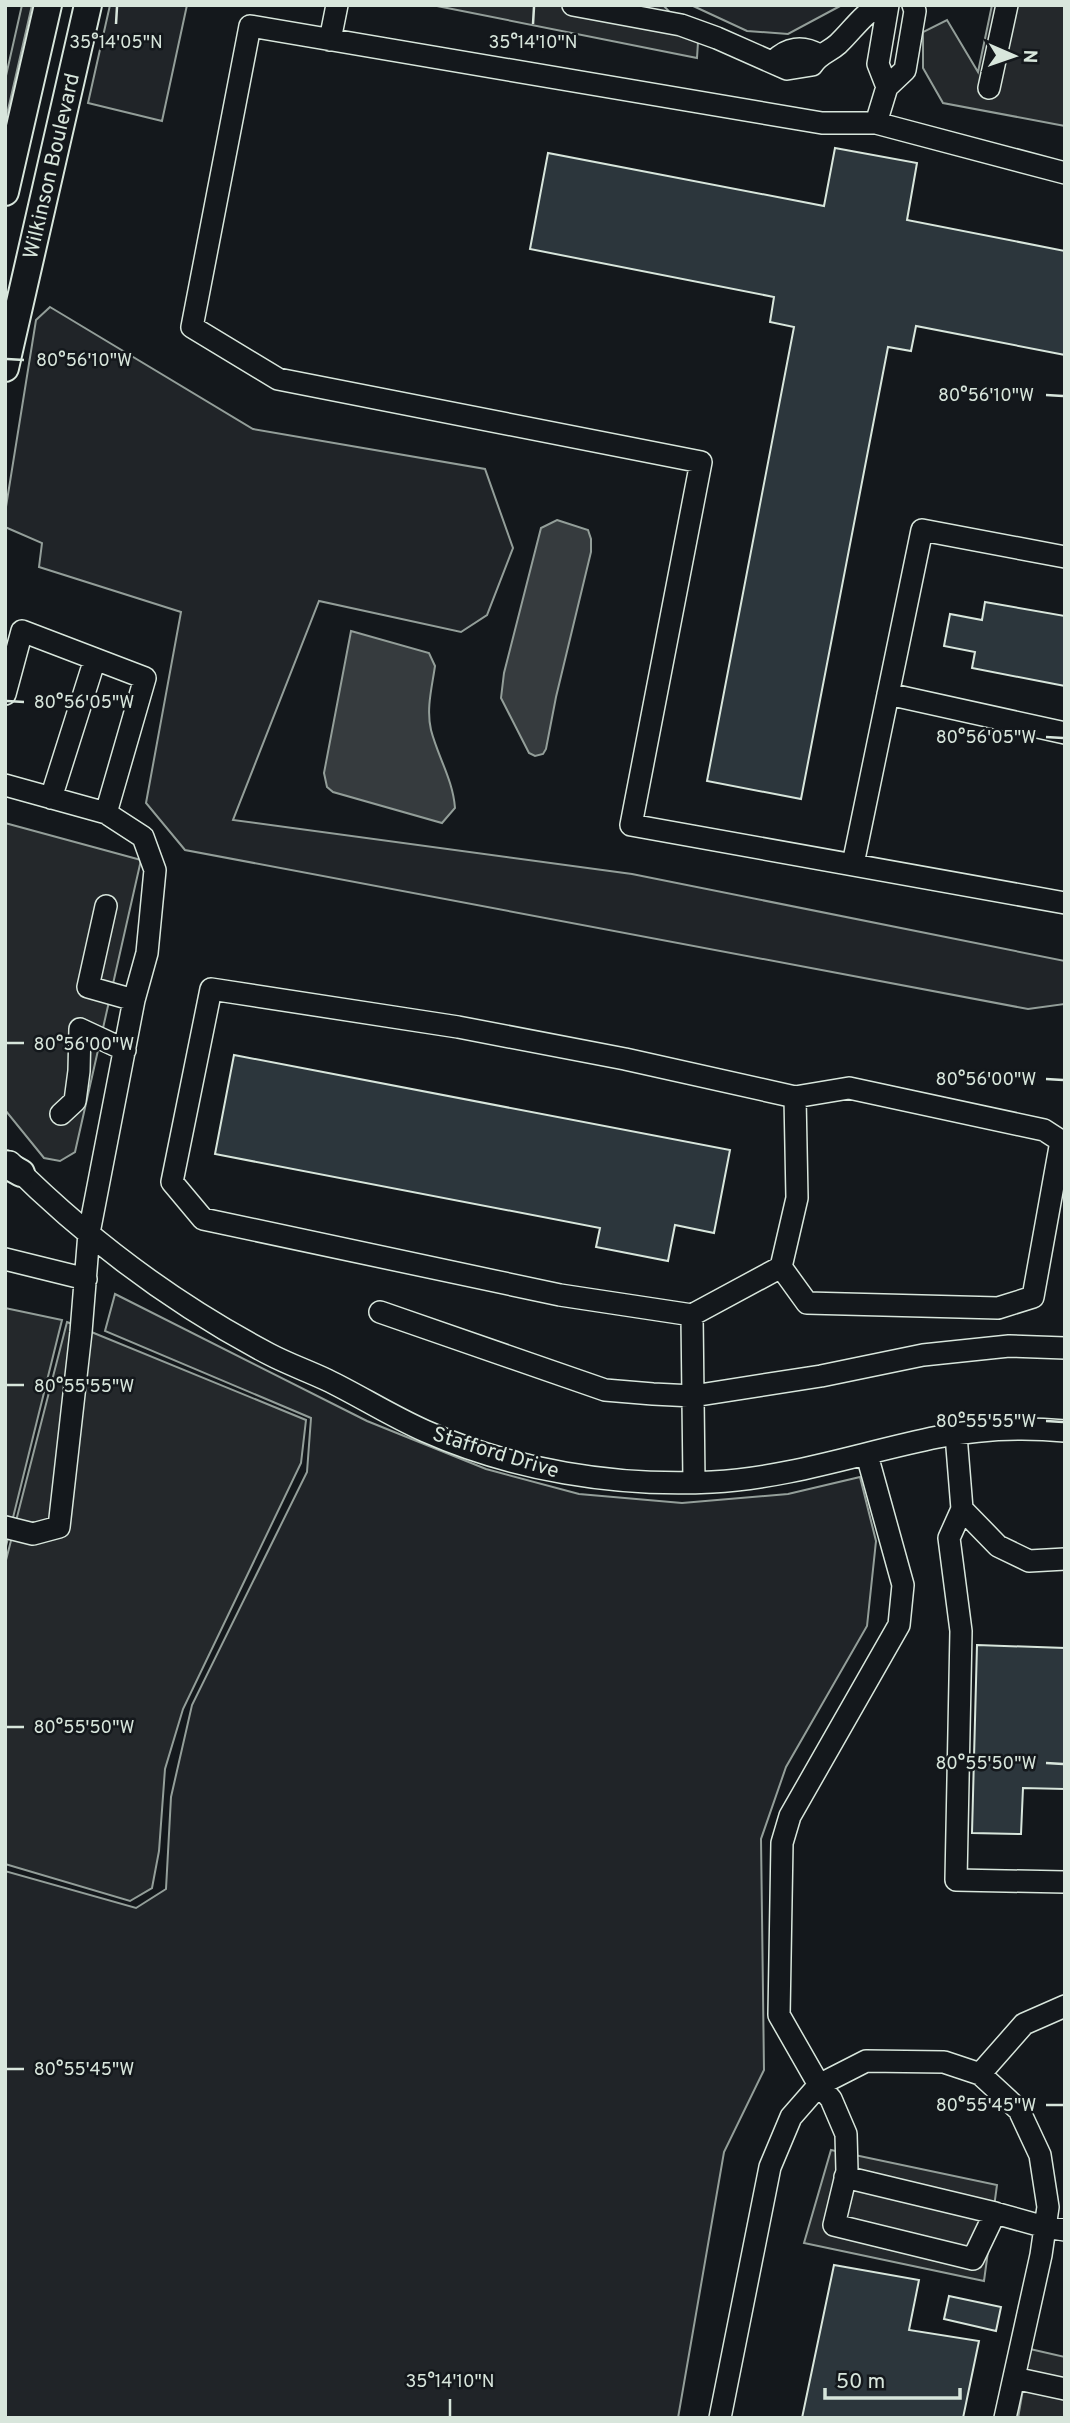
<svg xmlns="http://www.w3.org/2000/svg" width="1070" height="2423" viewBox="0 0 1070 2423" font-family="Overpass,sans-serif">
<rect width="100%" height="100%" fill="#14181c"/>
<path fill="#202428" stroke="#939e99" stroke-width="2" d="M 22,5 L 32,5 L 5,123 L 5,80 Z
M 110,5 L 187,5 L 162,121 L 88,103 Z
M 691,5 L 842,5 L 788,34 L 747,31 Z
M 50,307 L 253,429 L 485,469 L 513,548 L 487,615 L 461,632 L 319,601 L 233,820 L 632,874 L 1065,961 L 1065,1004 L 1028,1009 L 185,850 L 146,803 L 181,612 L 39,567 L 42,543 L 5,527 L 5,513 L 36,320 Z
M 115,1294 L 367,1421 L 486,1469 L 579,1494 L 682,1503 L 788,1494 L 860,1477 L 876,1541 L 867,1626 L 786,1767 L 761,1839 L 764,2070 L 724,2152 L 678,2418 L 5,2418 L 5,1871 L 136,1908 L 166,1889 L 171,1797 L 192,1705 L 307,1472 L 311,1418 L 105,1331 Z"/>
<path fill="#24282b" stroke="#939e99" stroke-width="2" d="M 432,5 L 663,5 L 698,42 L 697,58 Z
M 992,5 L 1065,5 L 1065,126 L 943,103 L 923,68 L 923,32 L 947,20 L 978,72 Z
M 5,823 L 141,860 L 75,1152 L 60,1161 L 44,1158 L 5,1110 Z
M 5,1308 L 62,1320 L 5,1550 Z
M 67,1322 L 306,1420 L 301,1463 L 183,1709 L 165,1769 L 159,1851 L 152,1888 L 130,1901 L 5,1864 L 5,1564 Z
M 831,2150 L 997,2185 L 984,2281 L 804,2243 Z
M 1030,2349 L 1065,2357 L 1065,2418 L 1018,2418 Z"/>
<path fill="#363b3e" stroke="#939e99" stroke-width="2" d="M 557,520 L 588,530 L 591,539 L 591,552 L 556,697 L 546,749 L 543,754 L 535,756 L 529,753 L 501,698 L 504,673 L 541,528 Z
M 351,631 L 429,653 L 435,666 C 432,687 426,709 431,730 C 438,757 453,780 455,808 L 442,823 L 333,792 L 327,787 L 324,773 Z"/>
<path fill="#2c363c" stroke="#d8e6dc" stroke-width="2" d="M 835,148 L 917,163 L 907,220 L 1065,251 L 1065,355 L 916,326 L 911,351 L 888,347 L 801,799 L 707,781 L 794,327 L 770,322 L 774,297 L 530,249 L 548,153 L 824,206 Z
M 985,602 L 1065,616 L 1065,686 L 972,668 L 975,652 L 944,646 L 950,614 L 982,620 Z
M 234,1055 L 730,1150 L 714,1233 L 675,1225 L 668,1261 L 596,1247 L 600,1228 L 215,1154 Z
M 977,1645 L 1065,1648 L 1065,1789 L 1023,1788 L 1021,1834 L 972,1833 Z
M 834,2265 L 919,2280 L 909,2330 L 979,2341 L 963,2418 L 802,2418 Z
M 949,2296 L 1001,2307 L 996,2331 L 944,2319 Z"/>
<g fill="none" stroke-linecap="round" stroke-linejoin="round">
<defs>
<path id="minor" d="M 573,5 L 681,25 L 717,38 L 787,69 L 812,65 C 820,53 828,53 838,44 C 853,30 863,13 881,5
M 330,40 L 337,5
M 774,61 C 787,48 802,45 819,55
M 887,87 L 878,64 L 888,5
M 989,88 L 1007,5
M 876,123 L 887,87 L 905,70 L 915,11 L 913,5
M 1065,173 L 876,123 L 822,123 L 250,26 L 192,327 L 278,379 L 701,462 L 631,825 L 1065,903
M 5,694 L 22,631 L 145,678 L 106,813
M 888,694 L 1065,733
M 5,785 L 106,813 L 143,837 L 155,870 L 147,953 L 134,1000 L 89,1233 L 81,1332 L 59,1527 L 33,1534 L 5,1527
M 51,798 L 95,659
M 853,864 L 922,530 L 1065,557
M 106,906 L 88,987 L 134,1000
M 61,1114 L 75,1101 L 79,1071 L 80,1029 L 125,1050
M 10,1162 C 86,1238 174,1304 269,1354 C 288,1364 308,1371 327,1380 C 360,1396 391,1416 425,1431 C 513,1470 615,1487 712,1482 C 790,1478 863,1452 938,1437 C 979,1429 1023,1427 1065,1431
M 5,1259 L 86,1279
M 781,1267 L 807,1303 L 998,1308 L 1033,1297 L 1061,1141 L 1044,1130 L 849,1088 L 795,1097
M 380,1312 L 605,1390 L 653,1394 L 693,1396 L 821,1376 L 923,1355 L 1009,1346 L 1065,1348
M 692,1315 L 781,1267 L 797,1198 L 795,1097 L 625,1059 L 458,1027 L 211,989 L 172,1182 L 203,1219 L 560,1295 L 692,1315 L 694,1482
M 956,1435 L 962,1509 L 998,1546 L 1029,1561 L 1065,1559
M 867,1455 L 903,1585 L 899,1625 L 790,1816 L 782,1843 L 779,2015 L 819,2085 L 831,2099 L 846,2134 L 847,2171 L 834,2225 L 973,2259 L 995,2213 L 1045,2227 L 1065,2230
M 962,1509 L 949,1538 L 961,1631 L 956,1880 L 1065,1882
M 980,2074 L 1024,2024 L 1065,2006
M 845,2177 L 995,2213
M 1014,2378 L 1065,2389
M 720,2418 L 770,2167 L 791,2117 L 819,2085 L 866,2061 L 944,2062 L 980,2074 L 1019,2110 L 1040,2155 L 1048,2207 L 1041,2255 L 1005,2418"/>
<path id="major" d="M 5,192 L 48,5
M 5,368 L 88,5
M 5,1164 L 21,1173"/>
</defs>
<use href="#minor" stroke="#d8e6dc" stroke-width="24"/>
<use href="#major" stroke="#d8e6dc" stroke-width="30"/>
<use href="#minor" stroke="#14181c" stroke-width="21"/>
<use href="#major" stroke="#14181c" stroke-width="26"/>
</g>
<path fill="none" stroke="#d8e6dc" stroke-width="2.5" d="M 116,24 L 117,7M 533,24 L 534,7M 7,359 L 24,360M 1046,395 L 1063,396M 7,701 L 24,702M 1046,737 L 1063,738M 7,1043 L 24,1043M 1046,1079 L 1063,1080M 7,1385 L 24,1385M 1046,1421 L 1063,1422M 7,1727 L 24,1727M 1046,1763 L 1063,1764M 7,2069 L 24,2069M 1046,2105 L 1063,2105M 450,2416 L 450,2399"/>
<g text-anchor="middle" stroke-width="5" stroke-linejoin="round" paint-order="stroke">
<g font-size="21" fill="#d8e6dc" stroke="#14181c">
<text transform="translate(51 166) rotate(-77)" y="7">Wilkinson Boulevard</text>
<text transform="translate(496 1452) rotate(17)" y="7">Stafford Drive</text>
</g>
</g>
<g font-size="18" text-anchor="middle" fill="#d8e6dc" stroke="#14181c" stroke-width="5" stroke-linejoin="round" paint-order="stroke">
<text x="116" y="48">35°14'05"N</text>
<text x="533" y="48">35°14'10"N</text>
<text x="84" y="366">80°56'10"W</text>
<text x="986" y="401">80°56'10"W</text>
<text x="84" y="708">80°56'05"W</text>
<text x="986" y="743">80°56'05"W</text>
<text x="84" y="1050">80°56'00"W</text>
<text x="986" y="1085">80°56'00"W</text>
<text x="84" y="1392">80°55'55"W</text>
<text x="986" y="1427">80°55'55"W</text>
<text x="84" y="1733">80°55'50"W</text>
<text x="986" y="1769">80°55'50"W</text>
<text x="84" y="2075">80°55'45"W</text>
<text x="986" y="2111">80°55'45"W</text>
<text x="450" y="2387">35°14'10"N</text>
</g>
<rect width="1070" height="2423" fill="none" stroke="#d8e6dc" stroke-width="14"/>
<g transform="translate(1014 56) rotate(92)" stroke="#14181c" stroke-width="5" paint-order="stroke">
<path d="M0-5L12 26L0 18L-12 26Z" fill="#d8e6dc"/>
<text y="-10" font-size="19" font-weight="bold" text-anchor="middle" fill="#d8e6dc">N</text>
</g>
<path d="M825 2388v10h135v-10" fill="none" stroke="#d8e6dc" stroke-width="3.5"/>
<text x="836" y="2388" font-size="21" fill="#d8e6dc" stroke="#14181c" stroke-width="5" paint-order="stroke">50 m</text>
</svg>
